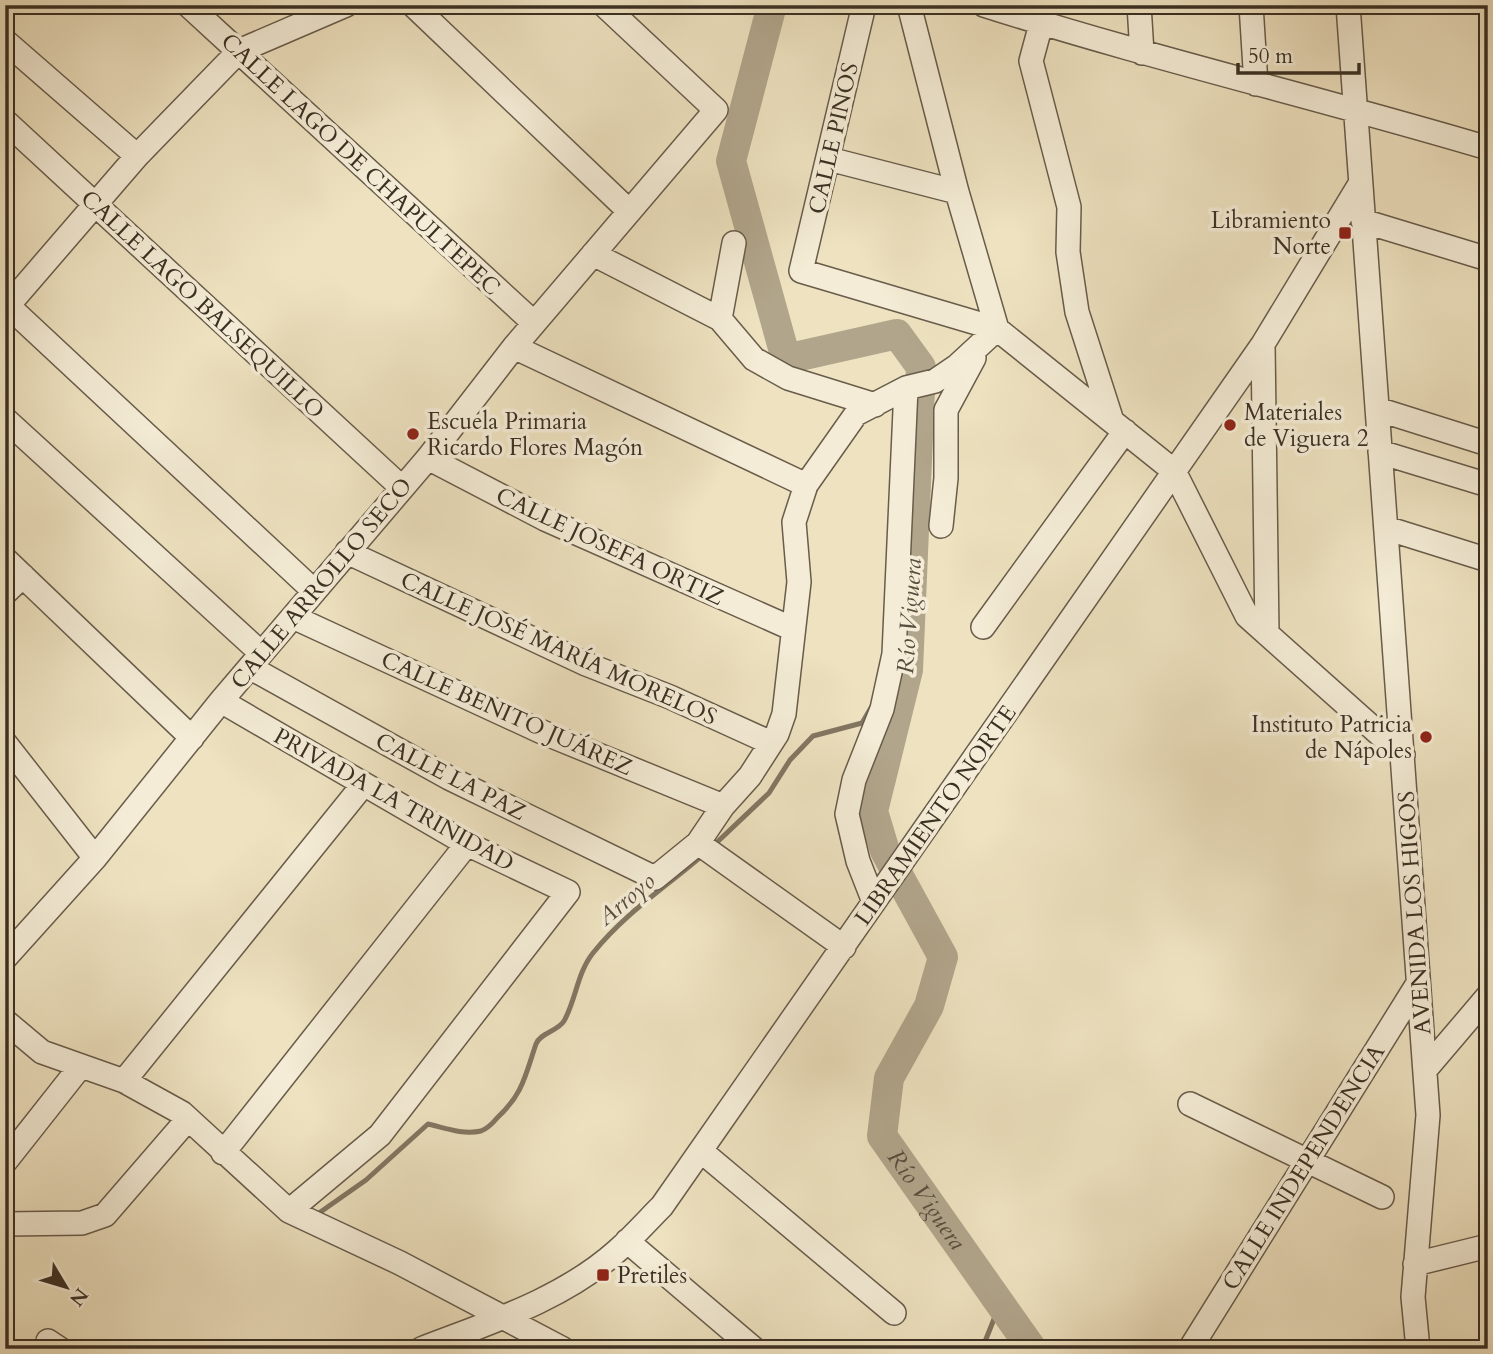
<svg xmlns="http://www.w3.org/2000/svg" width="1493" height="1354" viewBox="0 0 1493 1354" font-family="Cardo,serif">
<rect width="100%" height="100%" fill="#eee2c0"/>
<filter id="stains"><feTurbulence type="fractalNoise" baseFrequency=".00286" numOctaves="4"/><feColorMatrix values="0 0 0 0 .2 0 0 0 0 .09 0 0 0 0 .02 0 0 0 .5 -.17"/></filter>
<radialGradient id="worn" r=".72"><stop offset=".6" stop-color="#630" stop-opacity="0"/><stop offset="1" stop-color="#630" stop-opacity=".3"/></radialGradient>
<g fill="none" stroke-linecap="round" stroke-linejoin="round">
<path stroke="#827662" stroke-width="5" d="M 712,847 L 769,793 L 790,760 L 813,736 L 862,723 L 872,706
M 319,1213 L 366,1180 L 428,1124 C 445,1128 463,1135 481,1131 C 486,1129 493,1123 497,1118 C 523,1094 525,1076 536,1044 C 540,1033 558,1031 564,1021 C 576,1000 577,973 593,953 C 625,913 666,887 704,854
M 982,1349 L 1000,1304"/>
<path stroke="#b1a58b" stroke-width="30" id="s1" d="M 772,5 L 731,161 L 786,359 L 897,334 L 921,367 L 908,670 L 873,811 L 885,851 L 943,957 L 929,1006 L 889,1078 L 882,1136 L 1032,1349"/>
<defs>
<path id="minor" d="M 188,5 L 534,323
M 413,5 L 629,211
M 864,5 L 801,271 L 997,329 L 1174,471 L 1247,616 L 1403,755
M 984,5 C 1150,58 1320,98 1488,148
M 1040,5 L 1041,24 L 1031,61 L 1069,207 L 1068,252 L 1077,312 L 1112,421
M 1139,5 L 1142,53
M 1251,5 L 1256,84
M 1348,5 L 1428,1115 L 1413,1297 L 1418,1349
M 5,41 L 137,156
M 5,121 L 401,487
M 829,159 L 957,192
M 1363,221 L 1488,259
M 593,254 L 720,319 L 754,359 L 788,378 L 875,405
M 5,303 L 314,591
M 5,309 L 137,156 L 239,51 L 346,5
M 720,319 L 734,243
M 1263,344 L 1267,634
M 514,347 L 806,485
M 1377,409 L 1488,444
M 5,419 L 261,653
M 1380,452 L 1488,485
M 428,458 L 545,519 L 793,629
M 941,526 L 946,478 L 946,410 L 974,358
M 1386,528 L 1488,560
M 347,552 L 586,664 L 670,697 L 771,743
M 5,559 L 192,738
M 5,593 L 23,576
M 293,617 L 542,732 L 723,806
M 983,627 L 1125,431
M 251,668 L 449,778 L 655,878 L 698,843 L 723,806 L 750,776 L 777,734 L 784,714 L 799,582 L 794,522 L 806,485 L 856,414 L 906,388 L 935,381 L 957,366 L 997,329 L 957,192 L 909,5
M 221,701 L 467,844 L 568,892 L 380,1135 L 289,1211
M 5,743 L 95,858
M 698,843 L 844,947
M 874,902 L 858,861 L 847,814 L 854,780 L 882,709 L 894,654 L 906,388
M 5,958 L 95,858 L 221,701 L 428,458 L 514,347 L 716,110 L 604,5
M 5,1021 L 42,1052 L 124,1081 L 182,1113 L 289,1211 L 400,1263 L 563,1349
M 1425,1070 L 1488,996
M 124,1081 L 363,785
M 1190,1104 L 1382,1197
M 701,1151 L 894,1313
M 223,1153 L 467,844
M 5,1162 L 80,1067
M 5,1224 L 82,1223 L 105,1215 L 188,1119
M 627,1241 L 754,1349
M 1415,1264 L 1488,1246
M 48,1341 L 60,1349
M 421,1349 C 488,1323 562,1300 617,1251 C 633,1237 647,1221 662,1206 L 1263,344 L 1360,184
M 1190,1349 L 1417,985"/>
</defs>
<use href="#minor" stroke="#685c4b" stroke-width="26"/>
<use href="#minor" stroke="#f4ecd6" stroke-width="23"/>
</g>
<g fill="#8f2418" stroke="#f4ecd6" stroke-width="2.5">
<rect x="1338" y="226" width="14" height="14" rx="3.5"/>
<circle cx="1230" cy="425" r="7"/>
<circle cx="413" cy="434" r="7"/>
<circle cx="1426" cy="737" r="7"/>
<rect x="596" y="1268" width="14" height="14" rx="3.5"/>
</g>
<g text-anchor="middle" stroke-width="7" stroke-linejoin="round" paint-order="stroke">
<g font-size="23" fill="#3b3024" stroke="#f4ecd6">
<text transform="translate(833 138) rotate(-77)" y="8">CALLE PINOS</text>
<text transform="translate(361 164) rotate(43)" y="8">CALLE LAGO DE CHAPULTEPEC</text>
<text transform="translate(203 304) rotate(43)" y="8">CALLE LAGO BALSEQUILLO</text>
<text transform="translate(610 546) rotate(25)" y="8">CALLE JOSEFA ORTIZ</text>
<text transform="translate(321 583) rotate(-50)" y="8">CALLE ARROLLO SECO</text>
<text transform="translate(559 648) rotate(24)" y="8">CALLE JOSÉ MARÍA MORELOS</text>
<text transform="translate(507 713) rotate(24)" y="8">CALLE BENITO JUÁREZ</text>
<text transform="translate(451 776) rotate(27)" y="8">CALLE LA PAZ</text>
<text transform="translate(394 799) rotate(29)" y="8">PRIVADA LA TRINIDAD</text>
<text transform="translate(935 815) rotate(-55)" y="8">LIBRAMIENTO NORTE</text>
<text transform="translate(1414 913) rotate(-94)" y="8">AVENIDA LOS HIGOS</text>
<text transform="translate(1303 1167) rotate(-58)" y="8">CALLE INDEPENDENCIA</text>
</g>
<g font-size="23" fill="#3b3024" stroke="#f4ecd6" text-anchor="start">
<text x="1331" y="228" text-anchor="end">Libramiento<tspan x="1331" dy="26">Norte</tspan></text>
<text x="1244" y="420">Materiales<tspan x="1244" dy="26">de Viguera 2</tspan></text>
<text x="427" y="429">Escuela Primaria<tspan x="427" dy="26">Ricardo Flores Magón</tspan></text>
<text x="1412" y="732" text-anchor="end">Instituto Patricia<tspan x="1412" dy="26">de Nápoles</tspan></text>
<text x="617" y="1283">Pretiles</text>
</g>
<g font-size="24" font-style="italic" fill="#584d3e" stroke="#f4ecd6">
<text transform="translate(909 616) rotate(-86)" y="8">Río Viguera</text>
<text transform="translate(626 899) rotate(-40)" y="8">Arroyo</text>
<text dy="8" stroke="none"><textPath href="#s1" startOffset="1402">Río Viguera</textPath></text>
</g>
</g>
<rect width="1493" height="1354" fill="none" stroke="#eee2c0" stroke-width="28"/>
<rect x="7" y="7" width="1479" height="1340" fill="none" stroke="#3b3024" stroke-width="3.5"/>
<rect x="14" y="14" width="1465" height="1326" fill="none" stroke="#3b3024" stroke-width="2"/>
<g transform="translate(66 1287) rotate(128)" stroke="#f4ecd6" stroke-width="5" paint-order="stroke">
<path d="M0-5L12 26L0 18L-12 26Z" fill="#3b3024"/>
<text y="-10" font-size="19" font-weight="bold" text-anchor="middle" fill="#3b3024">N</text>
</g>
<path d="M1238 63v10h121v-10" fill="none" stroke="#3b3024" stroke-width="3.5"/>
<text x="1248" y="63" font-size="21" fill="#3b3024" stroke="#f4ecd6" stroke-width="5" paint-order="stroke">50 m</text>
<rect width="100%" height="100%" filter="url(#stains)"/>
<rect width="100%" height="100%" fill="url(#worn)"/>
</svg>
